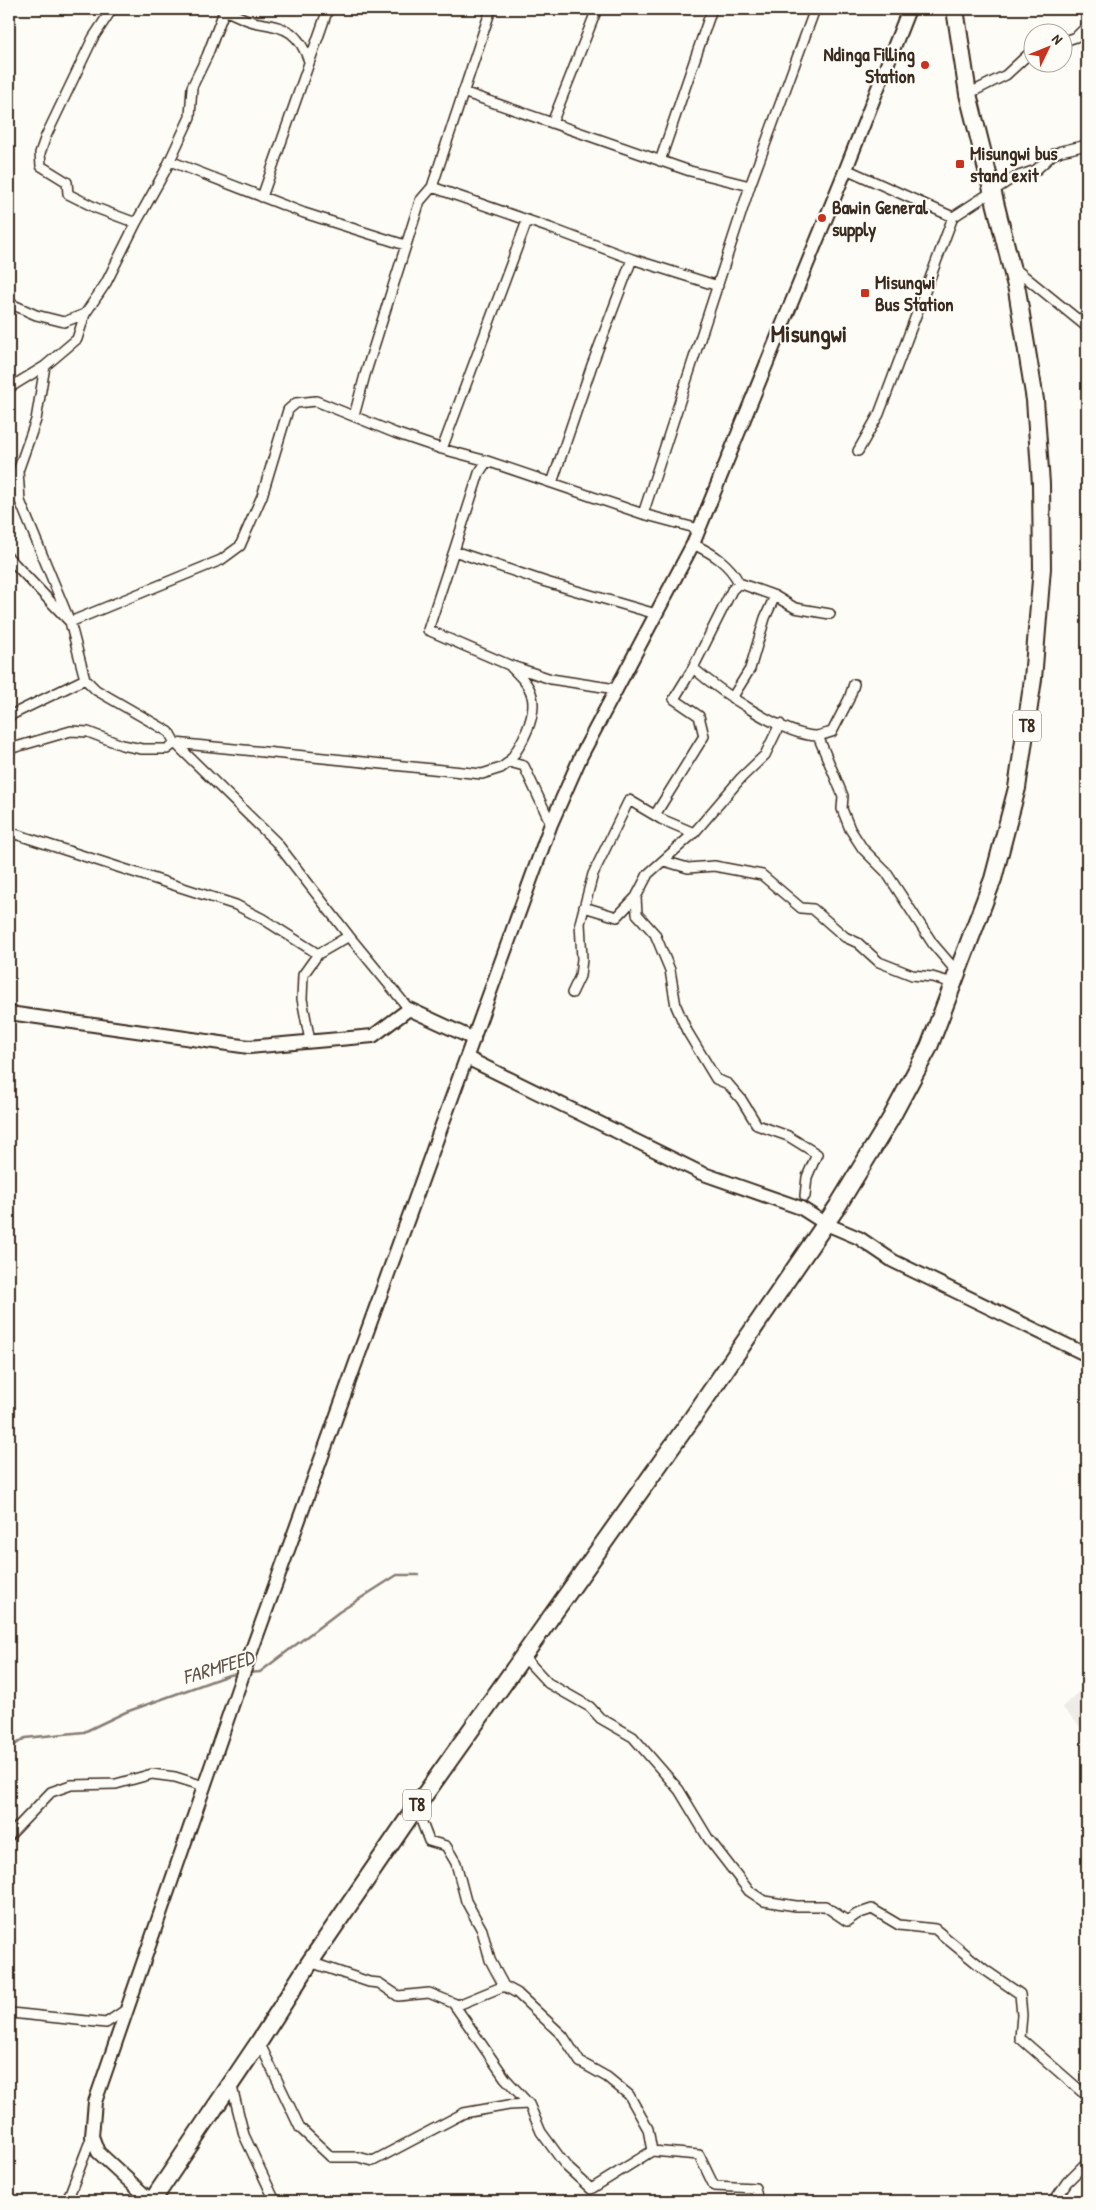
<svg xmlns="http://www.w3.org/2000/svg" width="1096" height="2210" viewBox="0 0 1096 2210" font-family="'Patrick Hand',sans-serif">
<rect width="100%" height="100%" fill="#fdfcf7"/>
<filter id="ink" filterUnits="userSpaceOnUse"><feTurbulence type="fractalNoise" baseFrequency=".02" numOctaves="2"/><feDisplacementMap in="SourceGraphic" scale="10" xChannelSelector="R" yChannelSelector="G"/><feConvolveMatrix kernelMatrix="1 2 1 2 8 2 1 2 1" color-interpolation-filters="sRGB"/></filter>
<g filter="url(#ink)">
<path fill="#efece7" d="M 1087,1684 L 1087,1734 L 1062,1707 Z"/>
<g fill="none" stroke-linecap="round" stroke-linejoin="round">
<path stroke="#887d74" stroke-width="2.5" d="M 248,1673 L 260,1672 L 339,1612 L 397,1575 L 418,1575
M 9,1749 L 25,1738 L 84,1732 L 126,1712 L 229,1675 L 238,1674"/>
<defs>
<path id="street" d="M 112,9 L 93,38 L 46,136 L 40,153 L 41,166 L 67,182 L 68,194 L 96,208 L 136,223
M 222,9 C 233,13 247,22 259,23 C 287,27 299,33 309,61
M 1064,41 L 1076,37 L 1087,26
M 463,92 L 690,171 L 750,186
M 968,94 L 1006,75 L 1034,49
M 552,123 L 597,9
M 170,161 L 304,213 L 405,245
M 660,161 L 712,9
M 846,169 L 953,217 L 1013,178 L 1036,170 L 1052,155 L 1061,151 L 1087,145
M 432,187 L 550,228 L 632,259 L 592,365 L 552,483
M 262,197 L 328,9
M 632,259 L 718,286
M 1013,267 L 1087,327
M 9,303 L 36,315 L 64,322 L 85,314
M 45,366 L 36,420 L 18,471 L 20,501 L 70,622 L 221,560 L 240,546 L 262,496 L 288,410 L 296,403 L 316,401 L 395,433 L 442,449 L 487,461 L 643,514 L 699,529
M 9,388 L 45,366 L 77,339 L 85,314 L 106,283 L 136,223 L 165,171 L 190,117 L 192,87 L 207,56 L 225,9
M 354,416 L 365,375 L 420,201 L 432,187 L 491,9
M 442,449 L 527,221
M 858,451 L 879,414 L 953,217
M 487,461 L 479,473 L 454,551 L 546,582 L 656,614
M 643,514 L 750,186 L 815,9
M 693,544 C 712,553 729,563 739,583 L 775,596 L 795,608 L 830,614
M 454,551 L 428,630 L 509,665 L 551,679 L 616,689
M 9,558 L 70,622 L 85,679 L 96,690 L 169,732 L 175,743 L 167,749 L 142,749 L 122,745 L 88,732 L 71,731 L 9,749
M 693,668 C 719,690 783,736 817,736 C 822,735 828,733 832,732 L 849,699 L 854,684
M 732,698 L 750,669 L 765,618 L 775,596
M 9,716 L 85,679
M 818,736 L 843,796 L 842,809 L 850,829 L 863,849 L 886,872 L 933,944 L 957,972
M 175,743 L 482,774 L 501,768 L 509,762 L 524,766 L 551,824
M 175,743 L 276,842 L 349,936 L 409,1009
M 509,762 C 521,745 537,717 532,696 C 529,684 519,675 511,667
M 655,815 L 704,736 L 699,716 L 674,699 L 693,668 L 732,590 L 739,583
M 9,832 L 236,905 L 263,919 L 318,954 L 349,936
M 664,861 L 688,868 L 714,866 L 762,875 L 801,908 L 813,909 L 845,937 L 858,943 L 879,962 L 912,975 L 932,977 L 953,983
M 636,897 L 637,914 L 655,934 L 670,970 L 676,1006 L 687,1031 L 716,1079 L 728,1084 L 741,1099 L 757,1125 L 788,1136 L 817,1154 L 807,1177 L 805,1196
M 584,907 L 617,917 L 636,897 L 648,874 L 694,833 L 741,778 L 765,755 L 780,724
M 572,993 L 580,976 L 582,959 L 580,923 L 593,874 L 629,800 L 661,819 L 694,833
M 310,1041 L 302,999 L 303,975 L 318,954
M 523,1656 L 548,1683 L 590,1707 L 600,1718 L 633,1737 L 679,1790 L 708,1838 L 749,1891 L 764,1901 L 796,1906 L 825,1906 L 847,1921 L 857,1914 L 872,1909 L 899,1925 L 935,1929 L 985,1970 L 1020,1994 L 1022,2015 L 1020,2038 L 1082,2092 L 1087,2092
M 9,1836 L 51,1792 L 71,1785 L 116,1784 L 152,1774 L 175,1777 L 204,1786
M 310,1962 L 369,1982 L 379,1983 L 398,1996 L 429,1993 L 458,2005 L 504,1986
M 453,2003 L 505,2078 L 529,2104
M 9,2010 L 11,2013 L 106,2023 L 127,2009
M 259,2042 L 300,2128 L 331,2157 L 358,2157 L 373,2161 L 464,2113 L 509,2105 L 529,2104 L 541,2132 L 566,2166 L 591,2189 L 652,2151 L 648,2129 L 629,2095 L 607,2077 L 580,2062 L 563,2036 L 517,1993 L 504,1986 L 490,1960 L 482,1930 L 466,1901 L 456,1863 L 446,1846 L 429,1841 L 416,1807
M 231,2083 L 244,2135 L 275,2201
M 652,2151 L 699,2155 L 714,2186 L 755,2188 L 758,2201
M 67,2201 L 92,2136
M 1054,2201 L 1067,2182 L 1087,2162"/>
<path id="secondary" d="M 9,1013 L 249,1047 L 373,1036 L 409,1009 L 474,1039
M 467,1058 L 701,1173 L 801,1208 L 826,1224 L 859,1238 L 893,1261 L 1087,1355
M 151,2201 L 98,2152 L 92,2136 L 95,2102 L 242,1677 L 551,824 L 581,756 L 693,544 L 846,169 L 909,9"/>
<path id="highway" d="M 152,2201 L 259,2042 L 310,1962 L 416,1807 L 693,1417 L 837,1207 L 890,1120 L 929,1047 L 993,879 L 1017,788 L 1033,679 L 1042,568 L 1041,484 L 1035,400 L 1017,290 L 968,94 L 955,9"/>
</defs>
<use href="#street" stroke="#3b2a1e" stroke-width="12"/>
<use href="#secondary" stroke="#3b2a1e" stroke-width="16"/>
<use href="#highway" stroke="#3b2a1e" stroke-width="20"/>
<use href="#street" stroke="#fdfcf7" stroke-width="9"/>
<use href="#secondary" stroke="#fdfcf7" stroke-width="12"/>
<use href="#highway" stroke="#fdfcf7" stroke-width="16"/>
</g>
</g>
<g fill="#c8321e" stroke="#fdfcf7" stroke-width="2">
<circle cx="925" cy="65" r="5"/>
<rect x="955" y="159" width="10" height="10" rx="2.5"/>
<circle cx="822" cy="218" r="5"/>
<rect x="860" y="288" width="10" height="10" rx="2.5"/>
</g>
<g text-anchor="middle" stroke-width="4" stroke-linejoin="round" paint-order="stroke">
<g fill="#fdfcf7" stroke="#75695f" stroke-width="1">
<rect x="1013" y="710.5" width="28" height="31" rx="4"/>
<rect x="403" y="1789.5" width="28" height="31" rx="4"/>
</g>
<g font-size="18" font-weight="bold" fill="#3b2a1e">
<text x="1027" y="732">T8</text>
<text x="417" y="1811">T8</text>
</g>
<g font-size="19" font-weight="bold" fill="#3b2a1e" stroke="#fdfcf7" text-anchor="start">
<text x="915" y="61" text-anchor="end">Ndinga Filling<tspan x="915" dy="22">Station</tspan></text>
<text x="970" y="160">Misungwi bus<tspan x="970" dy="22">stand exit</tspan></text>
<text x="832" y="214">Bawin General<tspan x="832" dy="22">supply</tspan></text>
<text x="875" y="289">Misungwi<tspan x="875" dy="22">Bus Station</tspan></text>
</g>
<g font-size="20" font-style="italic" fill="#615349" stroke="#fdfcf7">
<text transform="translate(218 1667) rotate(-17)" y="7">FARMFEED</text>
</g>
<g font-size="24" font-weight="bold" fill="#3b2a1e" stroke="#fdfcf7">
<text x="809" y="342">Misungwi</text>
</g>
</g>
<rect width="1096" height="2210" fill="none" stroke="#fdfcf7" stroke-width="30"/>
<rect x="15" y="15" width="1066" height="2180" fill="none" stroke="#3b2a1e" stroke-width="2" filter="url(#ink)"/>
<g transform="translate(1048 48) rotate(47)"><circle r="24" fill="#fdfcf7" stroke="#afa8a0"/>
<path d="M0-4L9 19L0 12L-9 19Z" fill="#c8321e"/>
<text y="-8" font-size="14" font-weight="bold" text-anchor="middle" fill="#3b2a1e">N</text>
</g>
</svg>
